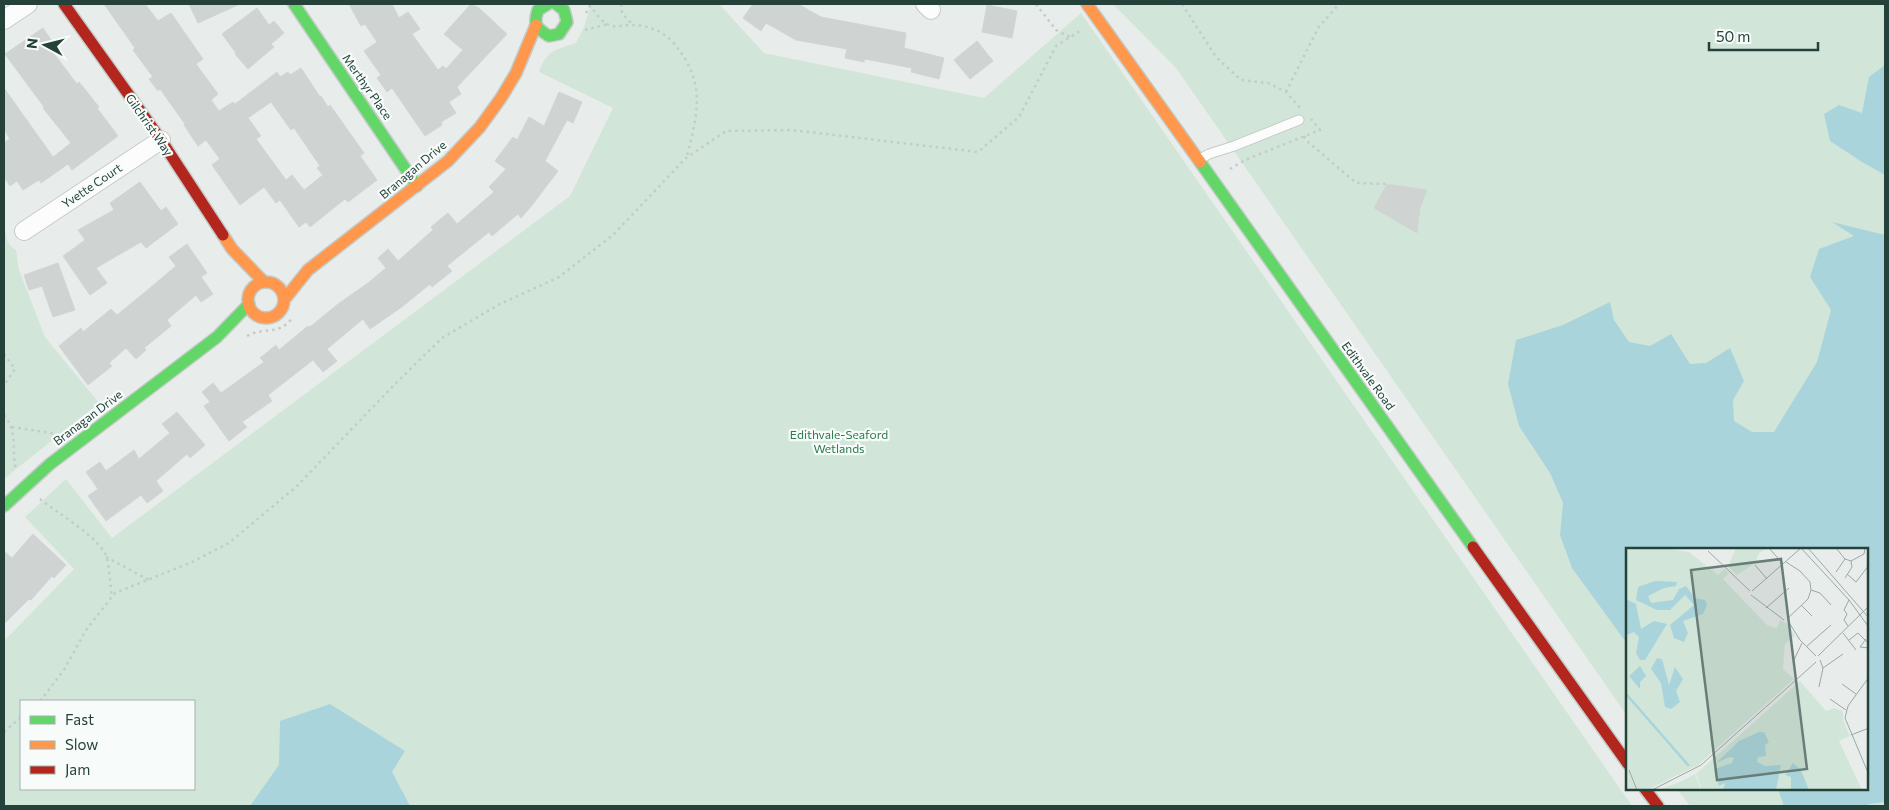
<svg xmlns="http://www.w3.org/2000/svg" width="1889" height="810" viewBox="0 0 1889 810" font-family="Commissioner,sans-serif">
<rect width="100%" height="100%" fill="#e8edeb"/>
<path fill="#d1e6d8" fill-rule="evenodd" d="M 591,4 L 719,4 L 764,53 L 984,98 L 1081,13 L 1632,806 L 4,806 L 4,641 L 74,569 L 25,517 L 66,479 L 112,538 L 570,196 L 613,108 L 539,72 C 547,50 555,50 576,43 L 584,27 ZM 21,701 L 194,701 L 194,789 L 21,789 Z
M 1113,4 L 1885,4 L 1885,806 L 1690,806 L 1677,789 L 1868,789 L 1868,549 L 1628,549 L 1628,717 L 1176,68 Z
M 4,228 C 8,238 4,242 16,250 L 19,270 L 45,337 L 99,403 L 5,478 L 4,477 Z"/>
<path fill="#a9d4db" d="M 1885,65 L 1885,175 L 1862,162 L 1830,141 L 1824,114 L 1839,105 L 1862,113 L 1869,77 Z
M 1832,222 L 1885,235 L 1885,802 L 1869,804 L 1866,806 L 1784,806 L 1778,789 L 1868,789 L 1868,549 L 1628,549 L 1628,645 L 1572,568 L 1560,535 L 1563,503 L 1550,473 L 1519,426 L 1508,384 L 1516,340 L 1563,325 L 1610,302 L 1614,320 L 1629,342 L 1650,346 L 1671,334 L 1690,364 L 1706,363 L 1730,348 L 1744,381 L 1733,400 L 1734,421 L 1752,432 L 1774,432 L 1817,362 L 1831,310 L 1810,277 L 1819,249 L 1854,236 Z
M 330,704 L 405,751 L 392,772 L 410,806 L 250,806 L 279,765 L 280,721 Z"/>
<path fill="#cfd4d2" stroke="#d1d6d4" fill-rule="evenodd" d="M 104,4 L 145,4 L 158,21 L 171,13 L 203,59 L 196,64 L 218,94 L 211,100 L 219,111 L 233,102 L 235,104 L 277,72 L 280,77 L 288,72 L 290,75 L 301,68 L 320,97 L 321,96 L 328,107 L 330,105 L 364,153 L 360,156 L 377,180 L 348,202 L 345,199 L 310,227 L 306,222 L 299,227 L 280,200 L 276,203 L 264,187 L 240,205 L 212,165 L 220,159 L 206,140 L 198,146 L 184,125 L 185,124 L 160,89 L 158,91 L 149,79 L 153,77 L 133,50 L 135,48 ZM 271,102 L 291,130 L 294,128 L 320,166 L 317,168 L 323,175 L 304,190 L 292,175 L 286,180 L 256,139 L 261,136 L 248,118 Z
M 189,4 L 240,4 L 198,23 Z
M 349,4 L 392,4 L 399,18 L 408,12 L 420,29 L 412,34 L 438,70 L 443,66 L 446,69 L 463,50 L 444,34 L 471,4 L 479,8 L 507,34 L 457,87 L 461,94 L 449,102 L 456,113 L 441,122 L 442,125 L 425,136 L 392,88 L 387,92 L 377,78 L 381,75 L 364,51 L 377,42 L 365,24 L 361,26 Z
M 753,4 L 798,4 L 821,17 L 906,33 L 904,48 L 944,58 L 939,79 L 911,72 L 912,68 L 865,59 L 864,62 L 845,58 L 847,49 L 796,40 L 766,23 L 761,31 L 743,18 Z
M 987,5 L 1017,11 L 1012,38 L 982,32 Z
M 257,8 L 269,25 L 274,21 L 284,33 L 271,44 L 274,47 L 248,69 L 235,54 L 236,53 L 222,34 Z
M 43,28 L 56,47 L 51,50 L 77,84 L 79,82 L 99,107 L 97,108 L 118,136 L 72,170 L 68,164 L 41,183 L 39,180 L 23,190 L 17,181 L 10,186 L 4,177 L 4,143 L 10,139 L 4,129 L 4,88 L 53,157 L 71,143 L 43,108 L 44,107 L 5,54 Z
M 977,41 L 993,61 L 970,79 L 954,60 Z
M 559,92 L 582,102 L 573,123 L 567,120 L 545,161 L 558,171 L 533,204 L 521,218 L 518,214 L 492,236 L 489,232 L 447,266 L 452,271 L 432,287 L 430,284 L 403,306 L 370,329 L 363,319 L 327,349 L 337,361 L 323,372 L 313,360 L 268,395 L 272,401 L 242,422 L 247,427 L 229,441 L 204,406 L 210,402 L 202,392 L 213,383 L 221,393 L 264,362 L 260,358 L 276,345 L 279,350 L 308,326 L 310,327 L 338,304 L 368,283 L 386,268 L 378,258 L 388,249 L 398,261 L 433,230 L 431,227 L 448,213 L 457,224 L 494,192 L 489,187 L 506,169 L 495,161 L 513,137 L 517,140 L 529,117 L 544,126 Z
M 140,182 L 161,211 L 166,207 L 178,224 L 146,248 L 141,242 L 96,268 L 107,283 L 90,295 L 63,256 L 85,240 L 78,230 L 114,210 L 110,203 Z
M 1387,184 L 1427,190 L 1420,208 L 1417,233 L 1374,208 Z
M 187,244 L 207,273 L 201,277 L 213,294 L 201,302 L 196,295 L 167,320 L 171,326 L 144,348 L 146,350 L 136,359 L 126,348 L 109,363 L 112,366 L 88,385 L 59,346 L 81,328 L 83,332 L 111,309 L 117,315 L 144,293 L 176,266 L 169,257 Z
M 58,263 L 75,310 L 53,317 L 42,286 L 29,290 L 24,275 Z
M 177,412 L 205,445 L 190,458 L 187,454 L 156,481 L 163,491 L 147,503 L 141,495 L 106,521 L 88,496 L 98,489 L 86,472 L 100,462 L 106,471 L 134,450 L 139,459 L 170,433 L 162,424 Z
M 33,534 L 66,565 L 54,578 L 52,576 L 31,600 L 29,599 L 4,624 L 4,551 L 12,558 Z"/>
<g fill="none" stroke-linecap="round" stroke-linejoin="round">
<defs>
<path id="lane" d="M 1202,158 L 1209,154 L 1234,146 L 1299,120"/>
<path id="street" d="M 925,4 L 931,10
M 4,20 L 28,4
M 24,231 L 161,140"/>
<path id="fast" d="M 294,4 L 417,186
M 548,4 L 538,10 C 533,25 536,28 549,36 L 559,34 L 567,22 L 564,10 L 556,4
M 1200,162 L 1473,547
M 4,506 L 50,464 L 217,337 L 249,304"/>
<path id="slow" d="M 1087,4 L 1200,162
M 223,235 L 232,249 L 264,282
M248 300a18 18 0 1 1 36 0a18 18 0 1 1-36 0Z
M 284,300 L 308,270 L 448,161 L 480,127 L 501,98 L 516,73 L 536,25"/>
<path id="jam" d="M 64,4 L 161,140 L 223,235
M 1473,547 L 1628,764
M 1645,789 L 1658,806"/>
</defs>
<use href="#lane" stroke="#c5cac8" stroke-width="11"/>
<use href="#street" stroke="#c5cac8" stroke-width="20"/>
<use href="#fast" stroke="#c3cbc8" stroke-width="14"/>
<use href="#slow" stroke="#c3cbc8" stroke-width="14"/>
<use href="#jam" stroke="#c3cbc8" stroke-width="14"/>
<path stroke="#c3ccca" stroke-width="2.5" stroke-dasharray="2.5 4" stroke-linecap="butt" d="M 621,4 L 622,13 L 632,24
M 1036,4 L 1056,30 L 1070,37
M 1182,4 L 1216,57 L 1241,80 L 1268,83 L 1286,92 L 1302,110
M 589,5 C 594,10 601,21 607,24 C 615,29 626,24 634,25 C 640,25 647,27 653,29 C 663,32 673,41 679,50 C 706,86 697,116 687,156
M 586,13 L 591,4
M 585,30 L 608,24
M 1286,92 L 1318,28 L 1339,4
M 1304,136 L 1307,141 L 1356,183 L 1387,184
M 1230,169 L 1245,160 L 1320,130 L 1311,119
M 247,336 C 265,326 278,337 293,317
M 4,354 L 15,369 L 4,385
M 4,415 C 19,435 11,448 16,470
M 12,427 L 57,434
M 40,499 C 57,513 100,537 107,558 C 110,571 110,585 112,597
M 106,557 L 149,580
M 40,701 L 64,670 L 86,630 L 115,593 L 192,562 L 229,543 L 297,486 L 396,383 L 442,338 L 498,305 L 559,277 L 613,235 L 686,158 L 726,131 L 792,130 L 978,152 L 1019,117 L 1056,46 L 1080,31
M 4,732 L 21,717"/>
<use href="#lane" stroke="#fcfcfc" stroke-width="9"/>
<use href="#street" stroke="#fcfcfc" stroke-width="18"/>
<use href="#fast" stroke="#63d668" stroke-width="11"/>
<use href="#slow" stroke="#ff974d" stroke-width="11"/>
<use href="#jam" stroke="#b3261e" stroke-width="11"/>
</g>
<g text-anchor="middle" stroke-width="4.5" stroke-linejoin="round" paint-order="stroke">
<g font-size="12" fill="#24423a" stroke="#f7fbf9">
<text transform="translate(367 87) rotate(55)" y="4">Merthyr Place</text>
<text transform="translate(149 125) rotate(55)" y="4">Gilchrist Way</text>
<text transform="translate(413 170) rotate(-40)" y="4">Branagan Drive</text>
<text transform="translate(92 186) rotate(-34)" y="4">Yvette Court</text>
<text transform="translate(1368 376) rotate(54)" y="4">Edithvale Road</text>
<text transform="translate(88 418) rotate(-37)" y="4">Branagan Drive</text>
</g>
<g font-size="12" fill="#2d7a4b" stroke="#f7fbf9">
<text x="839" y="439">Edithvale-Seaford<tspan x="839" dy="14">Wetlands</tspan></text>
</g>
</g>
<g transform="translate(1626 548)">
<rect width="242" height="242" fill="#e8edeb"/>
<path d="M 38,0 L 63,4 L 92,27 L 98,21 L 103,25 L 97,31 L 141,77 L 151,80 L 154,72 L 163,77 L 169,88 L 159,96 L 157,121 L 168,131 L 72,217 L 21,242 L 0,242 L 0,2 ZM 110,0 L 140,0 L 140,1 L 133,5 L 129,15 L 111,27 L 102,18 ZM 174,133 L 200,163 L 208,160 L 217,163 L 217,172 L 224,188 L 213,193 L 236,242 L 76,242 L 70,226 ZM 69,226 L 75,242 L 33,242 L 58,232 Z" fill="#d1e6d8"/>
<path d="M 29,33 L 51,34 L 50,38 L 38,40 L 22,48 L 25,55 L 47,52 L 53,41 L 60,38 L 69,50 L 79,52 L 81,57 L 77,66 L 57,73 L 62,85 L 58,94 L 48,90 L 44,77 L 68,57 L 59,47 L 44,62 L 31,62 L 10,52 L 12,39 ZM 0,51 L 10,56 L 15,81 L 28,73 L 41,76 L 19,112 L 14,112 L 10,105 L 13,89 L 8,84 L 0,87 ZM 31,110 L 36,111 L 43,137 L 49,119 L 57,131 L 50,143 L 54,154 L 45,161 L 39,159 L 35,135 L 25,121 ZM 14,118 L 20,128 L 14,134 L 14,141 L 3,128 ZM 133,184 L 138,184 L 143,194 L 139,197 L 140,208 L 132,209 L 131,214 L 139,218 L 155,217 L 150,242 L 97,242 L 99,235 L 93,238 L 88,221 L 106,215 L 108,210 L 104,209 L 90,215 L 113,193 ZM 167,215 L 175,222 L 183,242 L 165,242 L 165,229 L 159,227 Z" fill="#a9d4db"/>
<path fill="none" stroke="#a9d4db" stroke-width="2.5" d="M 0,146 L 63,218"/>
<path fill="none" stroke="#9aa9a4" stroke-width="1" d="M 143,0 L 157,16M 175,0 L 223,52 L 242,78M 182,0 L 243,70M 210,0 L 219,11 L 225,13 L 238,6 L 239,0M 82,3 L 124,43M 160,14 L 174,23 L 184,34 L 185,42 L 182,51 L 161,71M 129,17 L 141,31M 210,24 L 219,11M 221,26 L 230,34 L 243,17M 219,30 L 226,19 L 225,13M 185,42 L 194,45 L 205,57M 126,43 L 175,0M 125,47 L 158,72M 175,57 L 186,68M 140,60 L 163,40M 162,73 L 174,92 L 190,108M 222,78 L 218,72 L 221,66 L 218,62 L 223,52M 217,85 L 230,102M 240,91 L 234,99 L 243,100M 223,92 L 232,85 L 243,96M 180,99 L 205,77M 192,108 L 243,58M 167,114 L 176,95M 197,120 L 217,106M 243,129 L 222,158 L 219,170 L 243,227M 216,136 L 230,146M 193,139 L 197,120 L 194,112M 204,151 L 220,162M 225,187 L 243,180M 3,222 L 11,242M 26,242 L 75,217 L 190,114"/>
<path fill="#697e78" fill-opacity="0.15" stroke="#697e78" stroke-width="2.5" d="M 155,11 L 181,221 L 91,232 L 65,22 Z"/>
<rect width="242" height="242" fill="none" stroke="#24423a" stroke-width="2.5"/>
</g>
<rect width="1889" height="810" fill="none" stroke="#24423a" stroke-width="10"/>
<rect x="20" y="700" width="175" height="90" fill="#f7fbf9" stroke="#a3b1ad"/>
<rect x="30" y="716" width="25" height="8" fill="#63d668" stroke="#a3b1ad"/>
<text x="65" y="725" font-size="15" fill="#24423a">Fast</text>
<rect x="30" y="741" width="25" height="8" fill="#ff974d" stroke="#a3b1ad"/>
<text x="65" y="750" font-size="15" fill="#24423a">Slow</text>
<rect x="30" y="766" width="25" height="8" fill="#b3261e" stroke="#a3b1ad"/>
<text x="65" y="775" font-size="15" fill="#24423a">Jam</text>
<g transform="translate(45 45) rotate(277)" stroke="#f7fbf9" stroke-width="4" paint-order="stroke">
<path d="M0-4L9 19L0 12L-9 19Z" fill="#24423a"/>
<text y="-8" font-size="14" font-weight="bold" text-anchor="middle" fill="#24423a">N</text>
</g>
<path d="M1709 42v8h109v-8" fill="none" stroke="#24423a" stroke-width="2.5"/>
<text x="1716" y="42" font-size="15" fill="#24423a" stroke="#f7fbf9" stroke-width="4" paint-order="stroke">50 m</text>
</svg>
